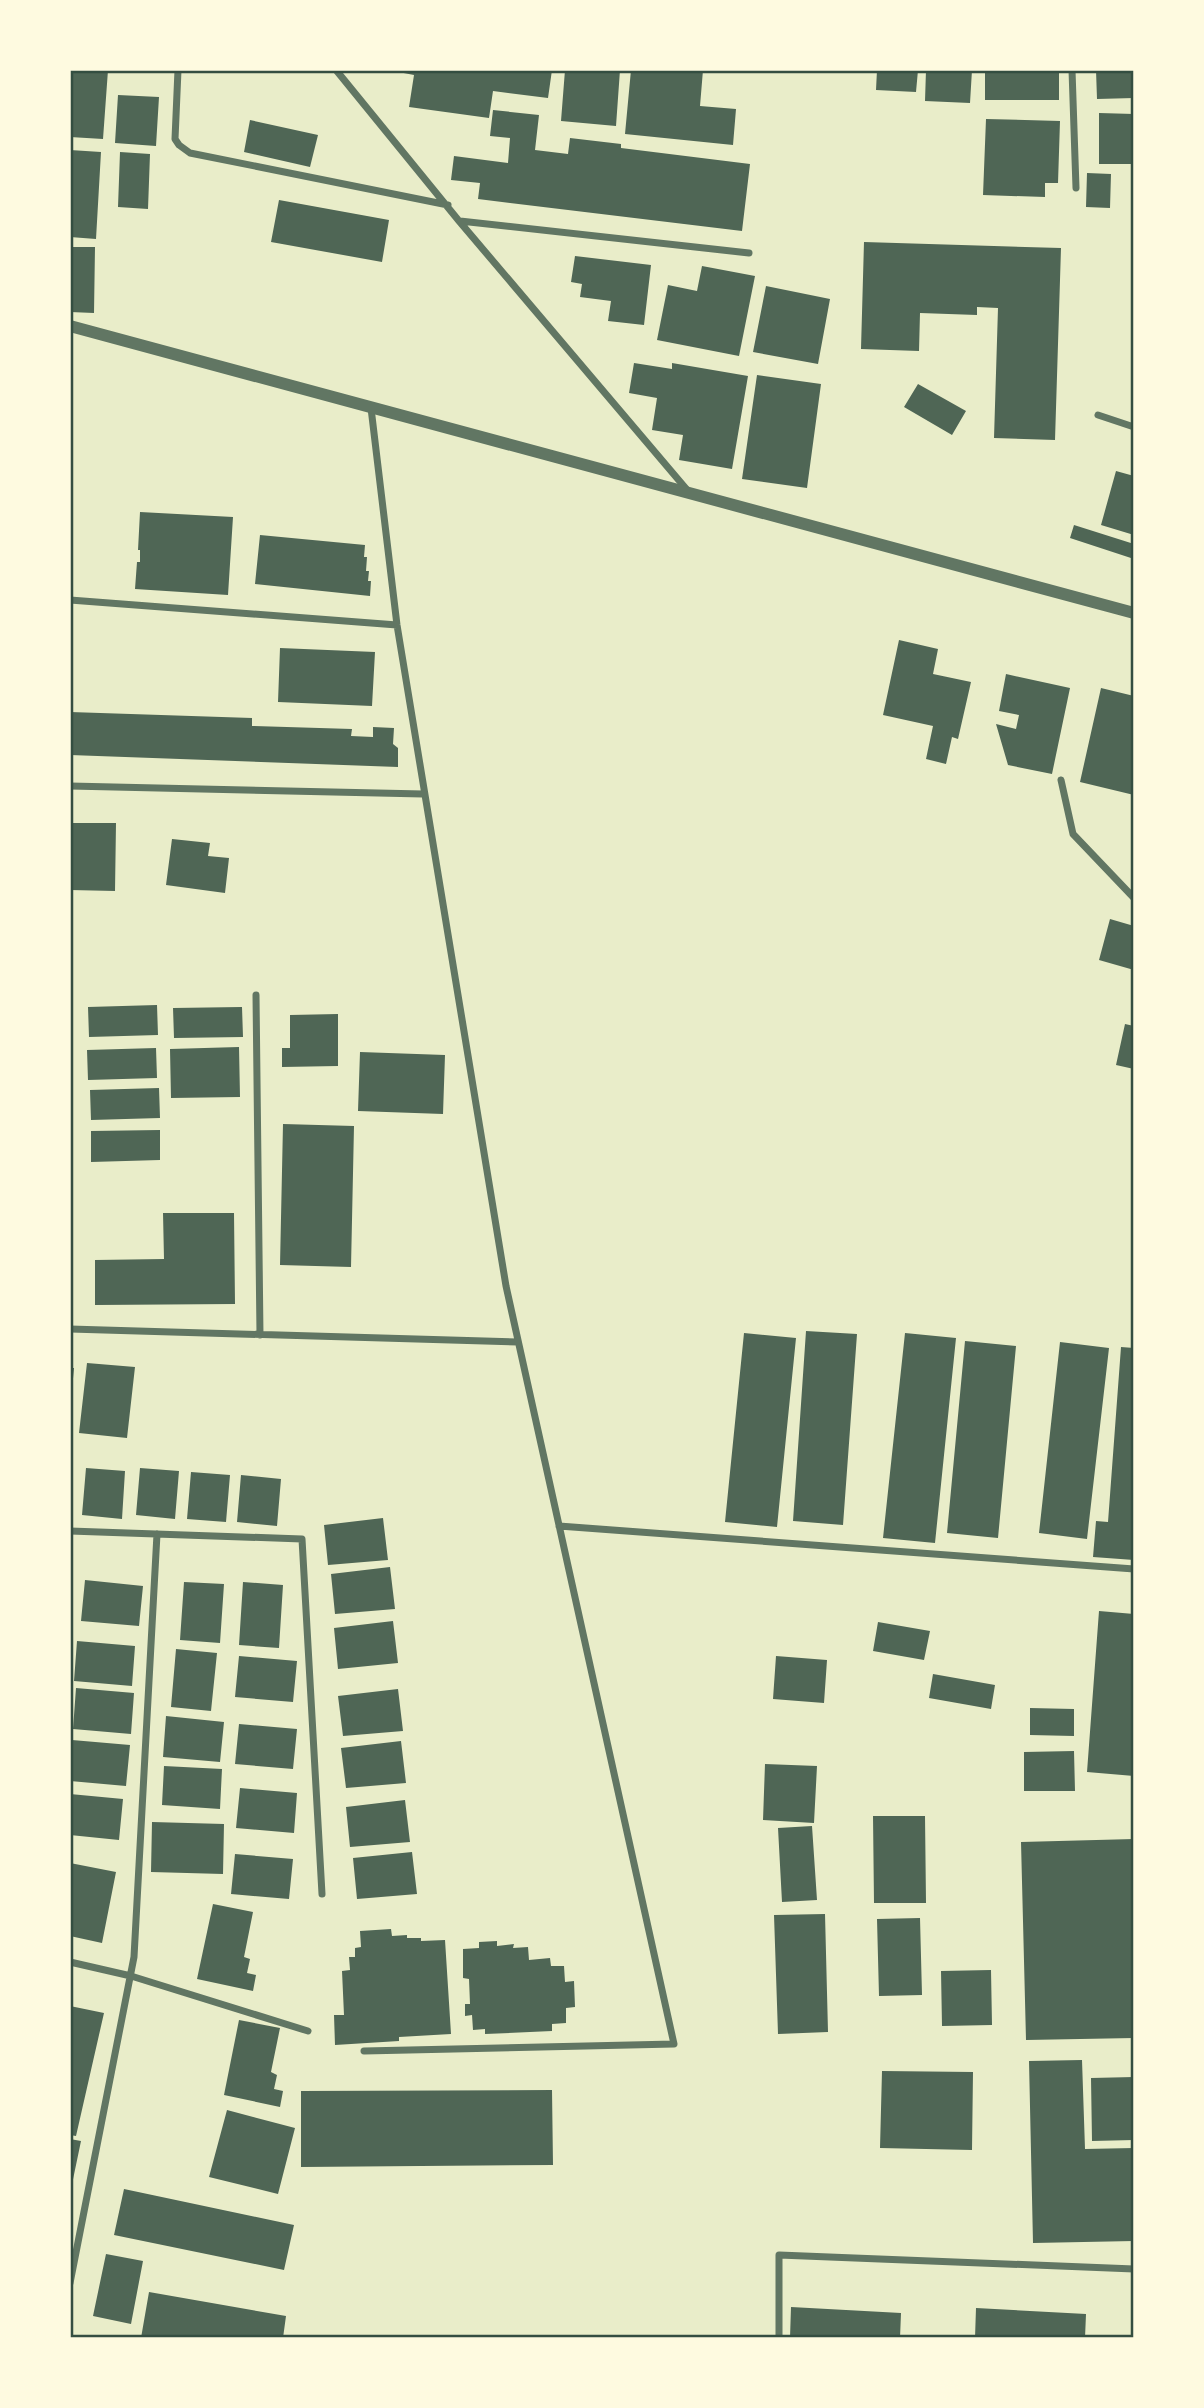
<svg xmlns="http://www.w3.org/2000/svg" width="1204" height="2408" viewBox="0 0 1204 2408" font-family="Poppins,sans-serif">
<rect width="100%" height="100%" fill="#e9edc9"/>
<path fill="#4f6655" d="M 70,70 L 108,70 L 103,139 L 70,137 Z
M 388,70 L 552,70 L 548,98 L 493,91 L 489,118 L 409,107 L 414,75 Z
M 565,70 L 620,70 L 616,126 L 561,121 Z
M 631,70 L 703,70 L 700,106 L 736,109 L 733,145 L 625,134 Z
M 877,70 L 918,70 L 916,92 L 876,90 Z
M 926,70 L 972,70 L 970,103 L 925,101 Z
M 985,70 L 1059,70 L 1059,100 L 985,100 Z
M 1096,70 L 1134,70 L 1134,98 L 1097,99 Z
M 118,95 L 159,97 L 156,146 L 115,143 Z
M 493,110 L 539,115 L 535,150 L 568,154 L 570,138 L 621,144 L 621,148 L 750,164 L 742,231 L 478,199 L 480,183 L 451,180 L 454,156 L 508,163 L 510,138 L 490,136 Z
M 1099,113 L 1134,114 L 1134,164 L 1099,164 Z
M 986,119 L 1060,121 L 1058,183 L 1045,183 L 1045,197 L 983,195 Z
M 250,120 L 318,135 L 310,167 L 244,152 Z
M 70,150 L 101,152 L 96,239 L 70,237 Z
M 120,152 L 150,154 L 148,209 L 118,207 Z
M 1087,173 L 1111,174 L 1110,208 L 1086,207 Z
M 279,200 L 389,220 L 382,262 L 271,242 Z
M 864,242 L 1061,248 L 1055,440 L 994,438 L 998,308 L 977,307 L 977,315 L 920,313 L 919,351 L 861,349 Z
M 70,247 L 95,247 L 94,313 L 70,312 Z
M 575,256 L 651,265 L 644,325 L 608,321 L 611,301 L 580,297 L 582,284 L 571,282 Z
M 702,266 L 755,276 L 739,356 L 657,340 L 668,285 L 697,291 Z
M 766,286 L 830,299 L 818,364 L 753,352 Z
M 634,363 L 672,369 L 672,363 L 748,376 L 732,469 L 679,460 L 683,435 L 652,430 L 657,398 L 629,393 Z
M 757,375 L 821,384 L 807,488 L 742,479 Z
M 918,384 L 966,411 L 952,435 L 904,407 Z
M 1116,471 L 1134,476 L 1134,535 L 1101,525 Z
M 140,512 L 233,517 L 228,595 L 135,589 L 137,562 L 140,562 L 140,550 L 138,550 Z
M 1074,525 L 1134,544 L 1134,559 L 1070,538 Z
M 260,535 L 365,545 L 364,557 L 367,557 L 366,571 L 369,571 L 368,581 L 371,581 L 370,596 L 255,584 Z
M 899,640 L 938,649 L 933,674 L 971,682 L 958,739 L 952,737 L 946,764 L 926,759 L 933,726 L 883,715 Z
M 280,648 L 375,652 L 372,706 L 278,702 Z
M 1006,674 L 1070,688 L 1052,774 L 1008,765 L 996,724 L 1016,729 L 1019,715 L 999,711 Z
M 1101,688 L 1134,696 L 1134,795 L 1080,782 Z
M 70,712 L 252,718 L 252,726 L 352,729 L 351,736 L 373,737 L 373,727 L 394,728 L 393,744 L 398,748 L 398,767 L 70,755 Z
M 70,823 L 116,823 L 115,891 L 70,890 Z
M 172,839 L 210,843 L 208,856 L 229,858 L 225,893 L 166,885 Z
M 1110,919 L 1134,926 L 1134,970 L 1099,960 Z
M 157,1005 L 158,1035 L 89,1037 L 88,1007 Z
M 242,1007 L 243,1037 L 174,1038 L 173,1008 Z
M 338,1014 L 338,1066 L 282,1067 L 282,1048 L 290,1048 L 290,1015 Z
M 1125,1024 L 1134,1026 L 1134,1069 L 1116,1065 Z
M 239,1047 L 240,1097 L 171,1098 L 170,1049 Z
M 156,1048 L 157,1078 L 88,1080 L 87,1050 Z
M 360,1052 L 445,1055 L 443,1114 L 358,1111 Z
M 159,1088 L 160,1118 L 91,1120 L 90,1090 Z
M 283,1124 L 354,1126 L 351,1267 L 280,1265 Z
M 160,1130 L 160,1160 L 91,1162 L 91,1131 Z
M 163,1213 L 234,1213 L 235,1304 L 95,1305 L 95,1260 L 164,1259 Z
M 806,1331 L 857,1334 L 843,1525 L 793,1521 Z
M 744,1333 L 796,1338 L 777,1527 L 725,1522 Z
M 905,1333 L 956,1338 L 935,1543 L 883,1538 Z
M 965,1341 L 1016,1346 L 998,1538 L 947,1533 Z
M 1060,1342 L 1109,1348 L 1087,1539 L 1039,1533 Z
M 1121,1347 L 1134,1348 L 1134,1560 L 1093,1557 L 1096,1521 L 1108,1522 Z
M 87,1363 L 135,1367 L 127,1438 L 79,1433 Z
M 70,1368 L 74,1368 L 72,1389 L 70,1389 Z
M 86,1468 L 125,1471 L 122,1519 L 82,1515 Z
M 140,1468 L 179,1471 L 175,1519 L 136,1515 Z
M 191,1472 L 230,1475 L 226,1522 L 187,1519 Z
M 241,1475 L 281,1479 L 277,1526 L 237,1522 Z
M 383,1518 L 388,1560 L 328,1565 L 324,1525 Z
M 390,1567 L 395,1609 L 335,1614 L 331,1574 Z
M 85,1580 L 143,1586 L 139,1626 L 81,1621 Z
M 184,1582 L 224,1584 L 220,1643 L 180,1640 Z
M 243,1582 L 283,1585 L 279,1648 L 239,1645 Z
M 1099,1611 L 1134,1614 L 1134,1776 L 1087,1772 Z
M 393,1621 L 398,1663 L 338,1669 L 334,1628 Z
M 878,1622 L 930,1631 L 924,1660 L 873,1651 Z
M 77,1641 L 135,1646 L 132,1686 L 74,1681 Z
M 176,1649 L 217,1653 L 211,1711 L 171,1707 Z
M 239,1656 L 297,1661 L 293,1702 L 235,1697 Z
M 776,1656 L 827,1660 L 824,1703 L 773,1699 Z
M 933,1674 L 995,1685 L 991,1709 L 929,1698 Z
M 76,1688 L 134,1693 L 131,1734 L 73,1729 Z
M 398,1689 L 403,1731 L 343,1736 L 338,1696 Z
M 1030,1708 L 1074,1709 L 1074,1736 L 1030,1735 Z
M 166,1716 L 224,1722 L 220,1762 L 163,1757 Z
M 239,1724 L 297,1729 L 293,1769 L 235,1764 Z
M 72,1740 L 130,1745 L 126,1786 L 70,1781 Z
M 401,1741 L 406,1783 L 346,1788 L 341,1748 Z
M 1074,1751 L 1075,1791 L 1024,1791 L 1024,1752 Z
M 765,1764 L 817,1766 L 814,1823 L 763,1820 Z
M 164,1766 L 222,1769 L 220,1809 L 162,1805 Z
M 240,1788 L 297,1793 L 294,1833 L 236,1828 Z
M 70,1794 L 123,1799 L 119,1840 L 70,1835 Z
M 405,1800 L 410,1842 L 350,1847 L 346,1807 Z
M 873,1816 L 925,1816 L 926,1903 L 874,1903 Z
M 152,1822 L 224,1824 L 223,1874 L 151,1872 Z
M 812,1826 L 817,1900 L 782,1902 L 778,1828 Z
M 1134,1839 L 1134,2038 L 1026,2040 L 1021,1842 Z
M 412,1852 L 417,1894 L 357,1899 L 353,1858 Z
M 235,1854 L 293,1859 L 289,1899 L 231,1894 Z
M 70,1863 L 116,1872 L 102,1943 L 70,1936 Z
M 213,1904 L 253,1912 L 244,1957 L 250,1959 L 247,1973 L 256,1975 L 253,1991 L 197,1979 Z
M 825,1914 L 828,2032 L 778,2034 L 774,1915 Z
M 920,1918 L 922,1995 L 879,1996 L 877,1919 Z
M 391,1929 L 392,1936 L 407,1935 L 407,1938 L 421,1938 L 421,1941 L 445,1940 L 451,2034 L 399,2037 L 399,2041 L 335,2045 L 334,2015 L 344,2015 L 342,1971 L 350,1970 L 349,1957 L 355,1957 L 355,1948 L 361,1947 L 360,1931 Z
M 497,1941 L 497,1946 L 514,1944 L 513,1948 L 528,1947 L 529,1960 L 550,1958 L 551,1966 L 564,1966 L 565,1982 L 574,1981 L 575,2007 L 566,2008 L 566,2023 L 552,2024 L 552,2031 L 485,2034 L 485,2029 L 473,2030 L 472,2015 L 465,2016 L 465,2004 L 470,2004 L 469,1979 L 463,1978 L 463,1949 L 479,1948 L 479,1942 Z
M 991,1970 L 992,2025 L 942,2026 L 941,1971 Z
M 70,2006 L 104,2013 L 76,2136 L 70,2135 Z
M 239,2020 L 280,2028 L 271,2072 L 277,2075 L 274,2089 L 283,2091 L 280,2107 L 224,2095 Z
M 1082,2060 L 1085,2149 L 1134,2148 L 1134,2241 L 1033,2243 L 1029,2061 Z
M 882,2071 L 973,2072 L 972,2150 L 880,2148 Z
M 1134,2077 L 1134,2140 L 1092,2141 L 1091,2078 Z
M 552,2090 L 553,2165 L 301,2167 L 301,2091 Z
M 227,2110 L 295,2128 L 278,2194 L 209,2177 Z
M 70,2139 L 81,2141 L 71,2189 L 70,2189 Z
M 124,2189 L 294,2225 L 284,2270 L 114,2235 Z
M 106,2254 L 143,2261 L 131,2324 L 93,2316 Z
M 149,2292 L 286,2316 L 283,2338 L 141,2338 Z
M 791,2307 L 901,2313 L 900,2338 L 790,2338 Z
M 976,2308 L 1086,2314 L 1085,2338 L 975,2338 Z"/>
<g fill="none" stroke-linecap="round" stroke-linejoin="round">
<path stroke="#617663" stroke-width="7" d="M 178,70 L 175,139 L 179,145 L 190,153 L 448,205
M 336,70 L 459,221 L 688,491
M 1072,70 L 1076,188
M 460,221 L 749,253
M 1098,415 L 1134,427
M 70,600 L 397,625
M 1061,780 L 1073,834 L 1134,898
M 70,786 L 423,794
M 256,995 L 260,1335
M 70,1329 L 518,1342
M 559,1526 L 1134,1569
M 70,1531 L 302,1539 L 322,1894
M 70,1962 L 131,1976 L 308,2031
M 364,2051 L 674,2044 L 506,1286 L 397,625 L 371,408
M 70,2283 L 134,1957 L 157,1534
M 779,2338 L 779,2255 L 1134,2269"/>
<path stroke="#617663" stroke-width="12" d="M 70,326 L 1134,613"/>
</g>
<rect width="1204" height="2408" fill="none" stroke="#fefae0" stroke-width="144"/>
<rect x="72" y="72" width="1060" height="2264" fill="none" stroke="#344e41" stroke-width="2.5"/>
</svg>
